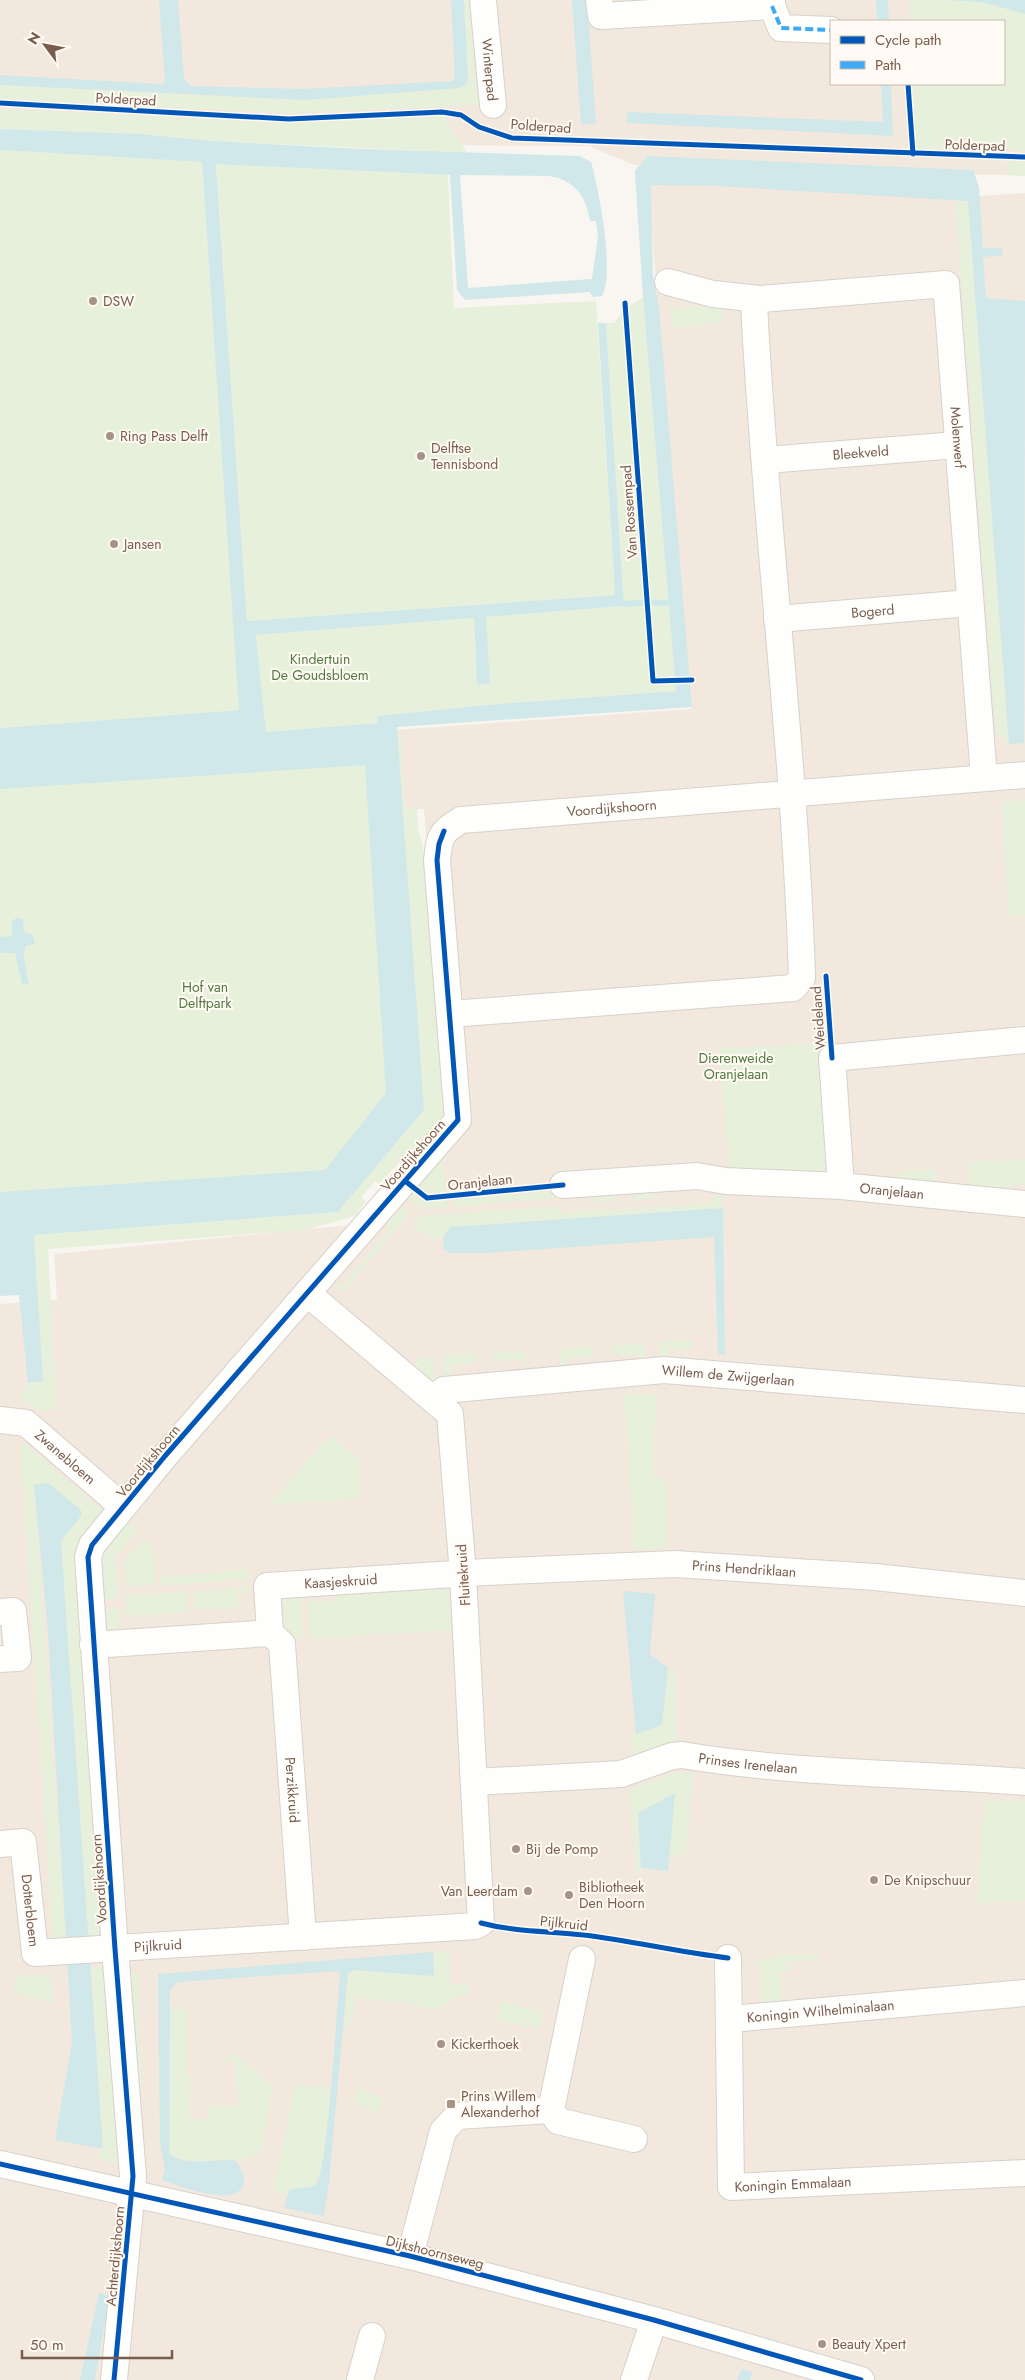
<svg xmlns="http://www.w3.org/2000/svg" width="1025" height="2380" viewBox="0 0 1025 2380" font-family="Jost,sans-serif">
<rect width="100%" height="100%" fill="#f9f5f0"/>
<path fill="#f2e8de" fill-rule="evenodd" d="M 0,0 L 1025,0 L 1025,175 L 896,174 L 634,165 L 589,146 L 433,145 L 0,129 ZM 831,21 L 1004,21 L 1004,84 L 831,84 Z
M 649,184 L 703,184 L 952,198 L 1025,193 L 1025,2380 L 0,2380 L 0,1304 L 57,1300 L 54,1254 L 360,1224 L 449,1120 L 424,809 L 399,811 L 395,730 L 691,709 L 662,372 Z"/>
<path fill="#e7f0db" d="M 464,0 L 478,0 L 483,103 L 479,105 L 288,113 L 0,99 L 0,85 L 306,100 L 459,88 L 468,80 Z
M 909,0 L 1025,0 L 1025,150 L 916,149 L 913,84 L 1004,84 L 1004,21 L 910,21 Z
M 0,109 L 287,123 L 444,116 L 467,153 L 213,141 L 141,134 L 0,129 Z
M 0,150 L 202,162 L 240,710 L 0,728 Z
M 1025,161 L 1025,176 L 1008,175 L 1008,162 Z
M 216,163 L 448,175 L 454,308 L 596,301 L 615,595 L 247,621 Z
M 955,200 L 968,201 L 1009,744 L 1005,745 L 1003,735 L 996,736 Z
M 643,297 L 676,691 L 485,705 L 378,716 L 378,723 L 266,732 L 256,635 L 474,618 L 477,685 L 490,684 L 485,617 L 624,606 L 606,323 L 614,323 L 625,309 Z
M 723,305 L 724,322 L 672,327 L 671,309 Z
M 401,732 L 404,809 L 417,808 L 418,827 L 426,860 L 446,1115 L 419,1154 L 412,1149 L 379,1184 L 375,1181 L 361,1197 L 366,1202 L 354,1216 L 306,1230 L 48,1249 L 57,1409 L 37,1411 L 19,1398 L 28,1383 L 43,1381 L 34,1235 L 338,1212 L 424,1110 L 415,1103 L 328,1203 L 2,1221 L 0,1278 L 0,755 L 188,741 Z
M 1025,800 L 1025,916 L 1009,917 L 1001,802 Z
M 820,1043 L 832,1179 L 729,1172 L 719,1048 Z
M 444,1152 L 448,1156 L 443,1163 L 446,1194 L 430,1195 L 418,1185 Z
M 1025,1159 L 1025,1185 L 1013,1184 L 1009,1189 L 968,1185 L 966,1163 Z
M 936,1169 L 937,1182 L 898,1179 L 898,1172 Z
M 654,1187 L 654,1198 L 634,1200 L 633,1189 Z
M 614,1190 L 615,1201 L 595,1203 L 594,1192 Z
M 414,1191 L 425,1200 L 447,1198 L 448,1207 L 421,1208 L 408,1198 Z
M 558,1191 L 559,1198 L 454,1207 L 453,1198 Z
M 713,1195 L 723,1195 L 723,1208 L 451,1227 L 444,1235 L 434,1240 L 413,1227 L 420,1216 L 559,1206 L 560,1213 L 713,1203 Z
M 400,1205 L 410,1213 L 343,1292 L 334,1284 L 343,1284 L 390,1229 L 384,1224 Z
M 692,1339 L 692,1349 L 666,1351 L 667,1365 L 660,1366 L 659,1341 Z
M 645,1343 L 646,1368 L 640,1368 L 638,1354 L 613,1356 L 612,1346 Z
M 593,1346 L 594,1356 L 565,1358 L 566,1372 L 562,1373 L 560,1348 Z
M 524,1351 L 526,1376 L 524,1376 L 522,1360 L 493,1361 L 492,1353 Z
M 476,1353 L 476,1363 L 450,1365 L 451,1379 L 444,1379 L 443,1355 Z
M 433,1357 L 435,1383 L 428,1383 L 411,1369 L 419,1358 Z
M 623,1395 L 657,1395 L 652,1473 L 667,1484 L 666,1548 L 633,1550 L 628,1439 Z
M 331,1436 L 360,1460 L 359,1499 L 270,1504 L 324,1441 Z
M 20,1444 L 25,1444 L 103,1511 L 79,1543 L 104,1941 L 89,1941 L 61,1541 L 81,1516 L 81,1510 L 47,1483 L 34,1485 L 66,1942 L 53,1944 Z
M 128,1521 L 138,1530 L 115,1557 L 118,1599 L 105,1600 L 101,1558 L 103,1549 Z
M 144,1538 L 152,1545 L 156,1584 L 126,1587 L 125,1560 Z
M 249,1569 L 249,1579 L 161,1586 L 160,1577 Z
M 448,1586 L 450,1630 L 311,1639 L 308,1602 L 337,1600 L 337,1594 Z
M 250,1587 L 250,1592 L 238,1593 L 239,1608 L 196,1610 L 194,1591 Z
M 187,1592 L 188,1612 L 126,1616 L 125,1596 Z
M 283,1597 L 302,1597 L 303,1606 L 300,1607 L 304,1639 L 293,1639 L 293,1631 L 284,1631 Z
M 106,1608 L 119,1608 L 120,1636 L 112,1635 L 106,1628 Z
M 668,1668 L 678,1674 L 677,1741 L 662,1744 L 632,1758 L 630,1736 L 662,1725 Z
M 677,1772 L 694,1773 L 686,1852 L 669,1858 L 674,1794 L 638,1813 L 641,1874 L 635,1870 L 630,1793 L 631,1789 Z
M 984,1800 L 1025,1801 L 1025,1900 L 977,1904 Z
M 451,1949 L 450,1984 L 469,1985 L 469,1995 L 455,1996 L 438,2009 L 397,2001 L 395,2004 L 357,1996 L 349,2029 L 344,2028 L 348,1973 L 353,1970 L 434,1976 L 433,1952 Z
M 786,1954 L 818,1954 L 820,1959 L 787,1963 L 789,1971 L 780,1972 L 783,2007 L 763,2016 L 758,1961 Z
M 104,1967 L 119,2157 L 117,2164 L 97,2160 L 101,2149 L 103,2149 L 91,1968 Z
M 129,1972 L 138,1972 L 142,2095 L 135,2095 Z
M 51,1975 L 54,2003 L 13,1993 L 16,1976 Z
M 500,2002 L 543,2011 L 540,2029 L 496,2020 Z
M 177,2008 L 188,2010 L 186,2076 L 191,2077 L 190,2118 L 208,2119 L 209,2107 L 237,2107 L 239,2087 L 235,2086 L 235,2061 L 226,2060 L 227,2055 L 238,2056 L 272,2085 L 262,2151 L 237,2161 L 213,2159 L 196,2162 L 169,2155 L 170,2009 Z
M 295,2084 L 331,2087 C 329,2105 326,2179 311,2187 C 306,2190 295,2188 289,2190 L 288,2194 L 273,2192 Z
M 358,2088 L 383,2099 L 377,2113 L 353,2102 Z"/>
<path fill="#d0e8ea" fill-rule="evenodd" d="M 159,0 L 178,0 L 184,78 L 191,86 L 302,89 L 452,81 L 455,79 L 451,0 L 464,0 L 468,80 L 465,86 L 459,88 L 306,100 L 0,85 L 0,75 L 162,84 L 165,81 Z
M 572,0 L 587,0 L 596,123 L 581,125 Z
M 876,0 L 888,0 L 889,21 L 877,21 Z
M 945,0 L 1025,0 L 1025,14 L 982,2 Z
M 881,84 L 891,84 L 893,136 L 627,123 L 627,112 L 883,122 Z
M 0,129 L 141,134 L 213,141 L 362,149 L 580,156 L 591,162 C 599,190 615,272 602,296 L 593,297 L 590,292 L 465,300 L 457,290 L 450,175 L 216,164 L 247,621 L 615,595 L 598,323 L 606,323 L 624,606 L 486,617 L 490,684 L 477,685 L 474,618 L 256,635 L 266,732 L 378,723 L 377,716 L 485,705 L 676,691 L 643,297 L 635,172 L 636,169 L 648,156 L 973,170 L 979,187 L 983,248 L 1002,248 L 1003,255 L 983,257 L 986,298 L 1025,301 L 1024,751 L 1024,743 L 1009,744 L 968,201 L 716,186 L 651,185 L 653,276 L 659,307 L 692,707 L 397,727 L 424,1110 L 338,1212 L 34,1235 L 43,1381 L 28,1383 L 19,1295 L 0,1296 L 0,1192 L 325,1170 L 386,1093 L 365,765 L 0,789 L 0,728 L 239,710 L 202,162 L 0,150 ZM 460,175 L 549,176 C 575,180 586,196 590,221 L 596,221 L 598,236 L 592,279 L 468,288 Z
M 16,918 L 23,919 L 24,932 L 32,934 L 35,943 L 25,947 L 24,959 L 29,984 L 22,984 L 15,953 L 0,953 L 0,937 L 12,936 L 12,921 Z
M 723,1208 L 725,1355 L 718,1354 L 714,1237 L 485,1253 L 449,1253 L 443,1248 L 444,1235 L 451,1227 Z
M 48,1483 L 81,1510 L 81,1516 L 61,1541 L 103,2149 L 55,2140 L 72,2042 L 48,1632 L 34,1485 Z
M 623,1591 L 655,1594 L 650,1654 L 668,1668 L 662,1725 L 636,1734 Z
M 675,1793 L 668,1871 L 641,1868 L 638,1813 Z
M 433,1952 L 434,1976 L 353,1970 L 348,1973 L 329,2183 L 324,2216 L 284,2208 L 289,2190 C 298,2187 310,2190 317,2183 C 327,2171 338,1998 340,1971 L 178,1982 L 170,1990 L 169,2154 C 189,2167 212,2159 234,2160 C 239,2164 244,2173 244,2180 C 243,2211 178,2186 162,2180 L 165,2170 L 160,2142 L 158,1974 Z
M 99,2293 L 109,2296 L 95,2380 L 80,2380 Z
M 741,2369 L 753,2372 L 750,2380 L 737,2380 Z"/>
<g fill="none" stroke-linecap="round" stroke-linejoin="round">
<path stroke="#d0e8ea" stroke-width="6" d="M 654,603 L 674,602
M 624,604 L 642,603"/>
<defs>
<g id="minor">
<path id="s1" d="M 483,0 L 493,105"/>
<path d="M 599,0 L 601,16 L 772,6 L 772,0"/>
<path d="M 772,6 L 781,28 L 831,30"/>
<path d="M 668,282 L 713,294 L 760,299"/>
<path id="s2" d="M 766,460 L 957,445"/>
<path id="s3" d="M 777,619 L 970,603"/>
<path id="s4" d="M 450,1014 L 793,988 L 802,978 C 795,752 765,528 754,303 L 760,299 L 946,284 L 984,778"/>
<path id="s5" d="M 563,1185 L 697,1176 L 726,1181 L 841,1186 L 1025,1204"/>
<path d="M 841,1186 L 832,1058 L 1025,1040"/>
<path id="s6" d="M 433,1398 L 444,1390 L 664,1370 L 1025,1400"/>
<path id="s7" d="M 0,1420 L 26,1423 L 123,1507"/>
<path d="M 0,1612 L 13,1611 L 18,1658 L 0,1659"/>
<path id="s8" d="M 270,1633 L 267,1586 L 486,1572 L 675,1564 L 875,1577 L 1025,1593"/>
<path id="s9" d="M 93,1645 L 270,1633 L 282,1644 L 303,1937"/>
<path id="s10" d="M 474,1782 L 621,1774 L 672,1756 L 682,1755 C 795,1774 911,1773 1025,1782"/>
<path id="s11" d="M 0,1844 L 23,1842 L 35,1953 L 475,1926 L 481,1923 L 463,1574 L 450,1414 L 307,1293"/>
<path id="s12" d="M 728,1958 L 731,2187 L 1025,2173"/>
<path id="s13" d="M 730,2019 L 1025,1993"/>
<path d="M 551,2110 L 558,2121 L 634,2139"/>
<path d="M 0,2164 L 410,2256 L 654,2320 L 861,2380"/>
<path d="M 410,2256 L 443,2131 L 457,2116 L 551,2110 L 582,1959"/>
<path id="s14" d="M 114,2380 L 133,2176 L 115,1949 L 88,1557 L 92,1545 L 165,1456 L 458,1120 L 437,860 C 440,835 440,833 461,820 L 1025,775"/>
<path d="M 360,2380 L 372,2336"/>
<path d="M 634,2380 L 654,2320"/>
</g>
</defs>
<use href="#minor" stroke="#d7d1cb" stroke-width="28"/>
<use href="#minor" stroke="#fefefd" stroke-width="26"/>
<path stroke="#3fa9f5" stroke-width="4" stroke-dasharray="8 4" stroke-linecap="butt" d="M 772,6 L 781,28 L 831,30"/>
<defs>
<path id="cycleway" d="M 908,84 L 913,154
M 0,103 L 289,119 L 442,112 L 461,115 L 479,127 L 512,138 L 1025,157
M 625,303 L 653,681 L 692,680
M 826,976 L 832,1058
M 405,1181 L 427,1198 L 563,1185
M 481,1923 C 515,1932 549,1931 584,1935 C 632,1941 679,1952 728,1958
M 0,2164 L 410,2256 L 654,2320 L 861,2380
M 114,2380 L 133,2176 L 115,1949 L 88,1557 L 92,1545 L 165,1456 L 458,1120 L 437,860 L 439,844 L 444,831"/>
</defs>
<use href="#cycleway" stroke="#fffaf3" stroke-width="8"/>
<use href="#cycleway" stroke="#0057b8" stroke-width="5"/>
</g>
<g fill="#a69286" stroke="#fffaf3" stroke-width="2">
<circle cx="93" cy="301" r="5"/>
<circle cx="110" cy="436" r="5"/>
<circle cx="421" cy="456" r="5"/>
<circle cx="114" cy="544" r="5"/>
<circle cx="516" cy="1849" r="5"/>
<circle cx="874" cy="1880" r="5"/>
<circle cx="528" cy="1891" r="5"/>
<circle cx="569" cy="1895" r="5"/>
<circle cx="441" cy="2044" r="5"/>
<rect x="446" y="2099" width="10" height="10" rx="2.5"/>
<circle cx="822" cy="2344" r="5"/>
</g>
<g text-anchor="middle" stroke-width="4" stroke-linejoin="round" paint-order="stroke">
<g font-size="14" fill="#7a5c4d" stroke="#fffaf3">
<text dy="5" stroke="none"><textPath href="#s1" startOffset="70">Winterpad</textPath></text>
<text transform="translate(126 99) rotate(3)" y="5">Polderpad</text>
<text transform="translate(541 126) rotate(4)" y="5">Polderpad</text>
<text transform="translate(975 145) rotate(2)" y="5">Polderpad</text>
<text dy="5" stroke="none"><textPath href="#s4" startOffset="1382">Molenwerf</textPath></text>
<text dy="5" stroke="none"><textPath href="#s2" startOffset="95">Bleekveld</textPath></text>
<text transform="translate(629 512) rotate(-94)" y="5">Van Rossempad</text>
<text dy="5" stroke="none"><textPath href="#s3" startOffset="96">Bogerd</textPath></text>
<text dy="5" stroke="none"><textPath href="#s14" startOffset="1861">Voordijkshoorn</textPath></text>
<text transform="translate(818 1018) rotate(-94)" y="5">Weideland</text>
<text transform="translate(413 1155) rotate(-49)" y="5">Voordijkshoorn</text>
<text transform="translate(480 1182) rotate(-6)" y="5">Oranjelaan</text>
<text dy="5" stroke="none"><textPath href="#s5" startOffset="330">Oranjelaan</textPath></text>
<text dy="5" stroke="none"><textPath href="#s6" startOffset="299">Willem de Zwijgerlaan</textPath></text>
<text dy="5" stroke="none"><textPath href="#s7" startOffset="78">Zwanebloem</textPath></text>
<text transform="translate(148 1461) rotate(-50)" y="5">Voordijkshoorn</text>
<text dy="5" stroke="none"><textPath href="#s8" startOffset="525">Prins Hendriklaan</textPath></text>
<text transform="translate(463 1575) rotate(-94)" y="5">Fluitekruid</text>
<text dy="5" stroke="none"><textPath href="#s8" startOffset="121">Kaasjeskruid</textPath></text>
<text dy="5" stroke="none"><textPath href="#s10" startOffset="278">Prinses Irenelaan</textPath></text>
<text dy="5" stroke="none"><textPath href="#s9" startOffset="340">Perzikkruid</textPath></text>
<text transform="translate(99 1879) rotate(-94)" y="5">Voordijkshoorn</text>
<text dy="5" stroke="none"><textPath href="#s11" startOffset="92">Dotterbloem</textPath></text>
<text transform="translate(564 1923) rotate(6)" y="5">Pijlkruid</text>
<text dy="5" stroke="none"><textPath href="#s11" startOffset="258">Pijlkruid</textPath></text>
<text dy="5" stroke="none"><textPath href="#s13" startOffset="91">Koningin Wilhelminalaan</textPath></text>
<text dy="5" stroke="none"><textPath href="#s12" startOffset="291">Koningin Emmalaan</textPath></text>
<text transform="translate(435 2252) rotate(14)" y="5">Dijkshoornseweg</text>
<text transform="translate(115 2256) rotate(-85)" y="5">Achterdijkshoorn</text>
</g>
<g font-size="14" fill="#7a5c4d" stroke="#fffaf3" text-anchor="start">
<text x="103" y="306">DSW</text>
<text x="120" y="441">Ring Pass Delft</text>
<text x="431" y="453">Delftse<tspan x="431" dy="16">Tennisbond</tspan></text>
<text x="124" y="549">Jansen</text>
<text x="526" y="1854">Bij de Pomp</text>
<text x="884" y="1885">De Knipschuur</text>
<text x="579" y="1892">Bibliotheek<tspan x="579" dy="16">Den Hoorn</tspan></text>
<text x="518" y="1896" text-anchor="end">Van Leerdam</text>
<text x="451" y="2049">Kickerthoek</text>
<text x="461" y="2101">Prins Willem<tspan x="461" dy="16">Alexanderhof</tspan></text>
<text x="832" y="2349">Beauty Xpert</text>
</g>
<g font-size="14" fill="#537a41" stroke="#fffaf3">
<text x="320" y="664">Kindertuin<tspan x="320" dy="16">De Goudsbloem</tspan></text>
<text x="205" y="992">Hof van<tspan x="205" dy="16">Delftpark</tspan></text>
<text x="736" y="1063">Dierenweide<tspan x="736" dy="16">Oranjelaan</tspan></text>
</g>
</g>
<rect x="830" y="20" width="175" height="65" fill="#fffaf3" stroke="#cabbb1"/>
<rect x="840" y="36" width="25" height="8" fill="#0057b8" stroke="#cabbb1"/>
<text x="875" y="45" font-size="15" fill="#7a5c4d">Cycle path</text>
<rect x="840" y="61" width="25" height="8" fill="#3fa9f5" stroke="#cabbb1"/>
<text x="875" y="70" font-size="15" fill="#7a5c4d">Path</text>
<g transform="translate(45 45) rotate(302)" stroke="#fffaf3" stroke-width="4" paint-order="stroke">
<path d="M0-4L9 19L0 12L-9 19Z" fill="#7a5c4d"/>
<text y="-8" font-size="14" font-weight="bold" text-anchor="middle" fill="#7a5c4d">N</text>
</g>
<path d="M22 2350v8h150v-8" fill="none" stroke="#7a5c4d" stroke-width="2.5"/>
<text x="30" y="2350" font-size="15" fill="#7a5c4d" stroke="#fffaf3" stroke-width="4" paint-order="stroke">50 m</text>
</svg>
